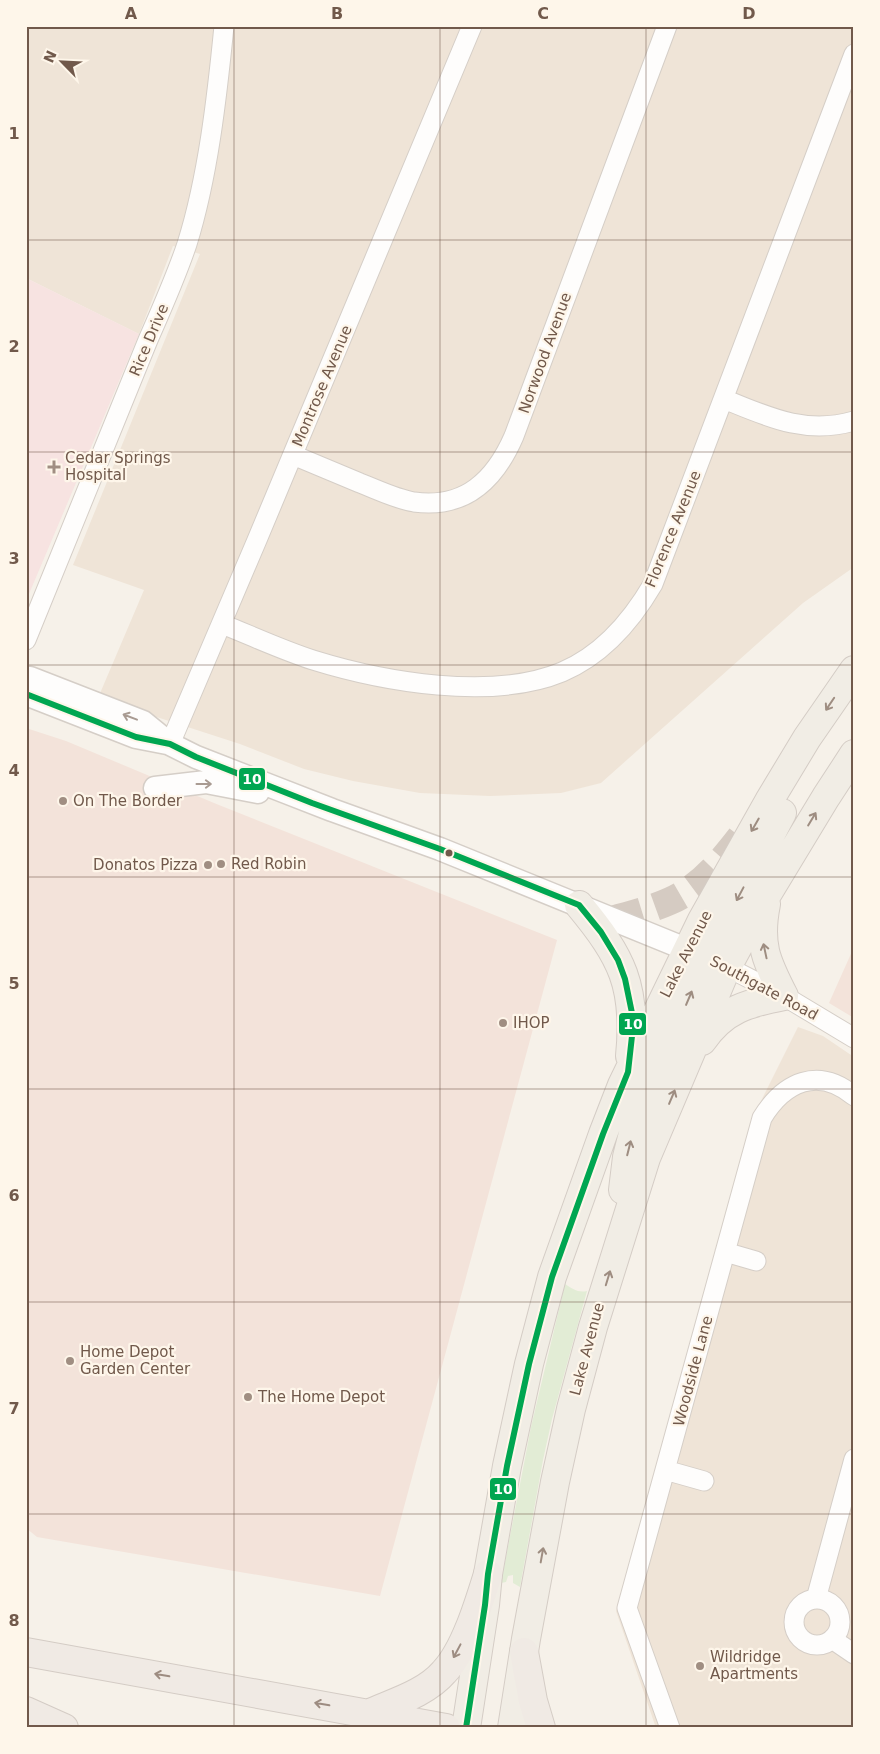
<svg xmlns="http://www.w3.org/2000/svg" width="880" height="1754" viewBox="0 0 880 1754" font-family="'DejaVu Sans',sans-serif">
<rect width="100%" height="100%" fill="#f6f1e9"/>
<path fill="#efe4d7" d="M 26,26 L 854,26 L 854,567 L 803,603 L 601,783 L 561,793 L 490,796 L 420,793 L 353,781 L 304,769 L 240,744 L 98,698 L 144,590 L 73,565 L 200,254 L 173,246 L 139,334 L 26,278 Z
M 798,1027 L 823,1036 L 854,1057 L 854,1728 L 656,1728 L 616,1611 L 754,1115 Z"/>
<path fill="#f3e3da" d="M 26,728 L 66,741 L 214,803 L 557,940 L 380,1596 L 37,1537 L 26,1528 Z
M 854,947 L 854,1018 L 829,1003 Z"/>
<path fill="#f7e3e1" d="M 26,278 L 139,334 L 26,601 Z"/>
<path fill="#e2ecd5" d="M 565,1284 C 573,1289 578,1293 587,1291 L 552,1419 L 543,1460 L 520,1587 L 513,1583 L 513,1575 L 508,1576 L 506,1582 L 501,1583 L 531,1427 Z"/>
<g fill="none" stroke-linecap="round" stroke-linejoin="round">
<path stroke="#d5cbc2" stroke-width="28" stroke-dasharray="28 14" stroke-linecap="butt" d="M 615,919 C 633,914 652,909 670,901 C 700,888 724,859 743,834"/>
<defs>
<path id="minor" d="M 724,399 C 768,417 805,435 854,421
M 293,455 C 315,464 338,474 360,483 C 378,490 396,499 414,502 C 465,509 495,480 514,436 L 667,26
M 222,624 C 252,636 282,650 313,660 C 384,682 492,701 562,672 C 602,655 632,620 653,584 L 854,54
M 26,640 L 148,340 C 162,308 176,277 187,244 C 208,177 217,97 224,26
M 170,744 L 257,540 L 472,26
M 727,967 L 784,996 L 854,1038
M 725,1252 L 756,1261
M 665,1470 L 704,1481
M 816,1599 L 854,1459
M794 1622a23 23 0 1 1 46 0a23 23 0 1 1-46 0Z
M 832,1639 L 854,1654
M 670,1728 L 627,1608 L 762,1118 C 784,1082 818,1066 854,1096"/>
<path id="tertiary" d="M 26,678 L 30,678 L 143,722 L 170,744 L 196,757 L 332,810 L 440,849 L 703,956
M 26,694 L 136,737 L 167,743
M 155,788 L 206,782 L 258,792"/>
<path id="primary" d="M 579,905 C 622,957 637,986 630,1056
M 702,1041 C 724,1009 748,1003 784,996 C 766,961 758,944 766,904
M 623,1190 L 627,1157 L 638,1114 L 706,957 L 782,813
M 466,1728 L 485,1605 L 488,1574 L 507,1466 L 529,1364 L 552,1277 L 603,1134 L 622,1085 L 702,920 L 769,801 L 807,738 L 854,670
M 512,1728 L 526,1639 L 555,1482 L 571,1409 L 593,1327 L 646,1158 L 727,967 L 760,906 L 826,797 L 854,754"/>
<path id="trunk" d="M 26,1652 L 446,1728
M 524,1652 L 533,1701 L 541,1728
M 26,1711 L 64,1728
M 370,1713 C 395,1702 426,1693 444,1672 C 465,1650 479,1603 488,1574"/>
</defs>
<use href="#minor" stroke="#d5cec7" stroke-width="21"/>
<use href="#tertiary" stroke="#d5cec7" stroke-width="25"/>
<use href="#primary" stroke="#d4ccc5" stroke-width="30"/>
<use href="#trunk" stroke="#d4ccc5" stroke-width="30"/>
<use href="#minor" stroke="#fefdfc" stroke-width="19"/>
<use href="#tertiary" stroke="#fefdfc" stroke-width="22"/>
<use href="#primary" stroke="#f1ede5" stroke-width="28"/>
<use href="#trunk" stroke="#f0eae4" stroke-width="28"/>
<defs>
<path id="bus-1" d="M 26,694 L 136,737 L 170,744 L 196,757 L 312,803 L 440,849 L 579,905 L 601,932 L 618,960 L 625,979 L 632,1013 L 633,1027 L 628,1072 L 603,1134 L 552,1277 L 529,1364 L 507,1466 L 488,1574 L 485,1605 L 466,1728"/>
</defs>
<use href="#bus-1" stroke="#fef6ea" stroke-width="10"/>
<use href="#bus-1" stroke="#00a651" stroke-width="6"/>
</g>
<defs><path id="oneway-shaft" d="M-6 0H5M1.5-3L5.5 0L1.5 3" fill="none" stroke-width="1.6" stroke-linecap="round" stroke-linejoin="round" transform="scale(1.25)"/></defs>
<g stroke="#9e8d81">
<use href="#oneway-shaft" transform="translate(830 704) rotate(124)"/>
<use href="#oneway-shaft" transform="translate(812 819) rotate(-59)"/>
<use href="#oneway-shaft" transform="translate(755 825) rotate(120)"/>
<use href="#oneway-shaft" transform="translate(740 894) rotate(118)"/>
<use href="#oneway-shaft" transform="translate(765 951) rotate(-102)"/>
<use href="#oneway-shaft" transform="translate(689 998) rotate(-67)"/>
<use href="#oneway-shaft" transform="translate(672 1097) rotate(-67)"/>
<use href="#oneway-shaft" transform="translate(629 1148) rotate(-76)"/>
<use href="#oneway-shaft" transform="translate(608 1278) rotate(-73)"/>
<use href="#oneway-shaft" transform="translate(542 1555) rotate(-80)"/>
</g>
<g stroke="#a99b92">
<use href="#oneway-shaft" transform="translate(130 717) rotate(-159)"/>
<use href="#oneway-shaft" transform="translate(204 784)"/>
</g>
<g stroke="#9d8c81">
<use href="#oneway-shaft" transform="translate(457 1651) rotate(118)"/>
<use href="#oneway-shaft" transform="translate(162 1675) rotate(-170)"/>
<use href="#oneway-shaft" transform="translate(322 1704) rotate(-170)"/>
</g>
<path fill="none" stroke="#71594b" stroke-width="1" stroke-opacity="0.55" d="M 234,26 L 234,1728M 440,26 L 440,1728M 646,26 L 646,1728M 26,240 L 854,240M 26,452 L 854,452M 26,665 L 854,665M 26,877 L 854,877M 26,1089 L 854,1089M 26,1302 L 854,1302M 26,1514 L 854,1514"/>
<g fill="#a08e82" stroke="#fef6ea" stroke-width="2">
<path d="M51.5 459.5h5v5h5v5h-5v5h-5v-5h-5v-5h5z"/>
<circle cx="63" cy="801" r="5"/>
<circle cx="221" cy="864" r="5"/>
<circle cx="208" cy="865" r="5"/>
<circle cx="503" cy="1023" r="5"/>
<circle cx="70" cy="1361" r="5"/>
<circle cx="248" cy="1397" r="5"/>
<circle cx="700" cy="1666" r="5"/>
</g>
<circle fill="#71594b" stroke="#fef6ea" stroke-width="2" cx="449" cy="853" r="4.5"/>
<g text-anchor="middle" stroke-width="4.5" stroke-linejoin="round" paint-order="stroke">
<g font-size="15" fill="#71594b" stroke="#fef6ea">
<text transform="translate(149 340) rotate(-67)" y="5">Rice Drive</text>
<text transform="translate(545 353) rotate(-70)" y="5">Norwood Avenue</text>
<text transform="translate(322 386) rotate(-67)" y="5">Montrose Avenue</text>
<text transform="translate(673 529) rotate(-68)" y="5">Florence Avenue</text>
<text transform="translate(686 954) rotate(-63)" y="5">Lake Avenue</text>
<text transform="translate(764 988) rotate(28)" y="5">Southgate Road</text>
<text transform="translate(587 1349) rotate(-75)" y="5">Lake Avenue</text>
<text transform="translate(693 1371) rotate(-75)" y="5">Woodside Lane</text>
</g>
<g font-size="15" fill="#71594b" stroke="#fef6ea" text-anchor="start">
<text x="65" y="463">Cedar Springs<tspan x="65" dy="17">Hospital</tspan></text>
<text x="73" y="806">On The Border</text>
<text x="231" y="869">Red Robin</text>
<text x="198" y="870" text-anchor="end">Donatos Pizza</text>
<text x="513" y="1028">IHOP</text>
<text x="80" y="1357">Home Depot<tspan x="80" dy="17">Garden Center</tspan></text>
<text x="258" y="1402">The Home Depot</text>
<text x="710" y="1662">Wildridge<tspan x="710" dy="17">Apartments</tspan></text>
</g>
</g>
<g stroke="#fef6ea" stroke-width="2">
<rect x="238" y="767" width="28" height="24" rx="5" fill="#00a651"/>
<rect x="618" y="1012" width="29" height="24" rx="5" fill="#00a651"/>
<rect x="489" y="1477" width="28" height="24" rx="5" fill="#00a651"/>
</g>
<g font-size="14" text-anchor="middle" font-weight="bold" fill="#fff">
<text x="252" y="784">10</text>
<text x="633" y="1029">10</text>
<text x="503" y="1494">10</text>
</g>
<rect width="880" height="1754" fill="none" stroke="#fef6ea" stroke-width="55"/>
<g transform="translate(62 62) rotate(294)" stroke="#fef6ea" stroke-width="4" paint-order="stroke">
<path d="M0-4L9 19L0 12L-9 19Z" fill="#71594b"/>
<text y="-8" font-size="14" font-weight="bold" text-anchor="middle" fill="#71594b">N</text>
</g>
<rect x="28" y="28" width="824" height="1698" fill="none" stroke="#71594b" stroke-width="2"/>
<g font-size="16" text-anchor="middle" font-weight="bold" fill="#71594b">
<text x="131" y="19">A</text>
<text x="337" y="19">B</text>
<text x="543" y="19">C</text>
<text x="749" y="19">D</text>
<text x="14" y="139">1</text>
<text x="14" y="352">2</text>
<text x="14" y="564">3</text>
<text x="14" y="776">4</text>
<text x="14" y="989">5</text>
<text x="14" y="1201">6</text>
<text x="14" y="1414">7</text>
<text x="14" y="1626">8</text>
</g>
</svg>
